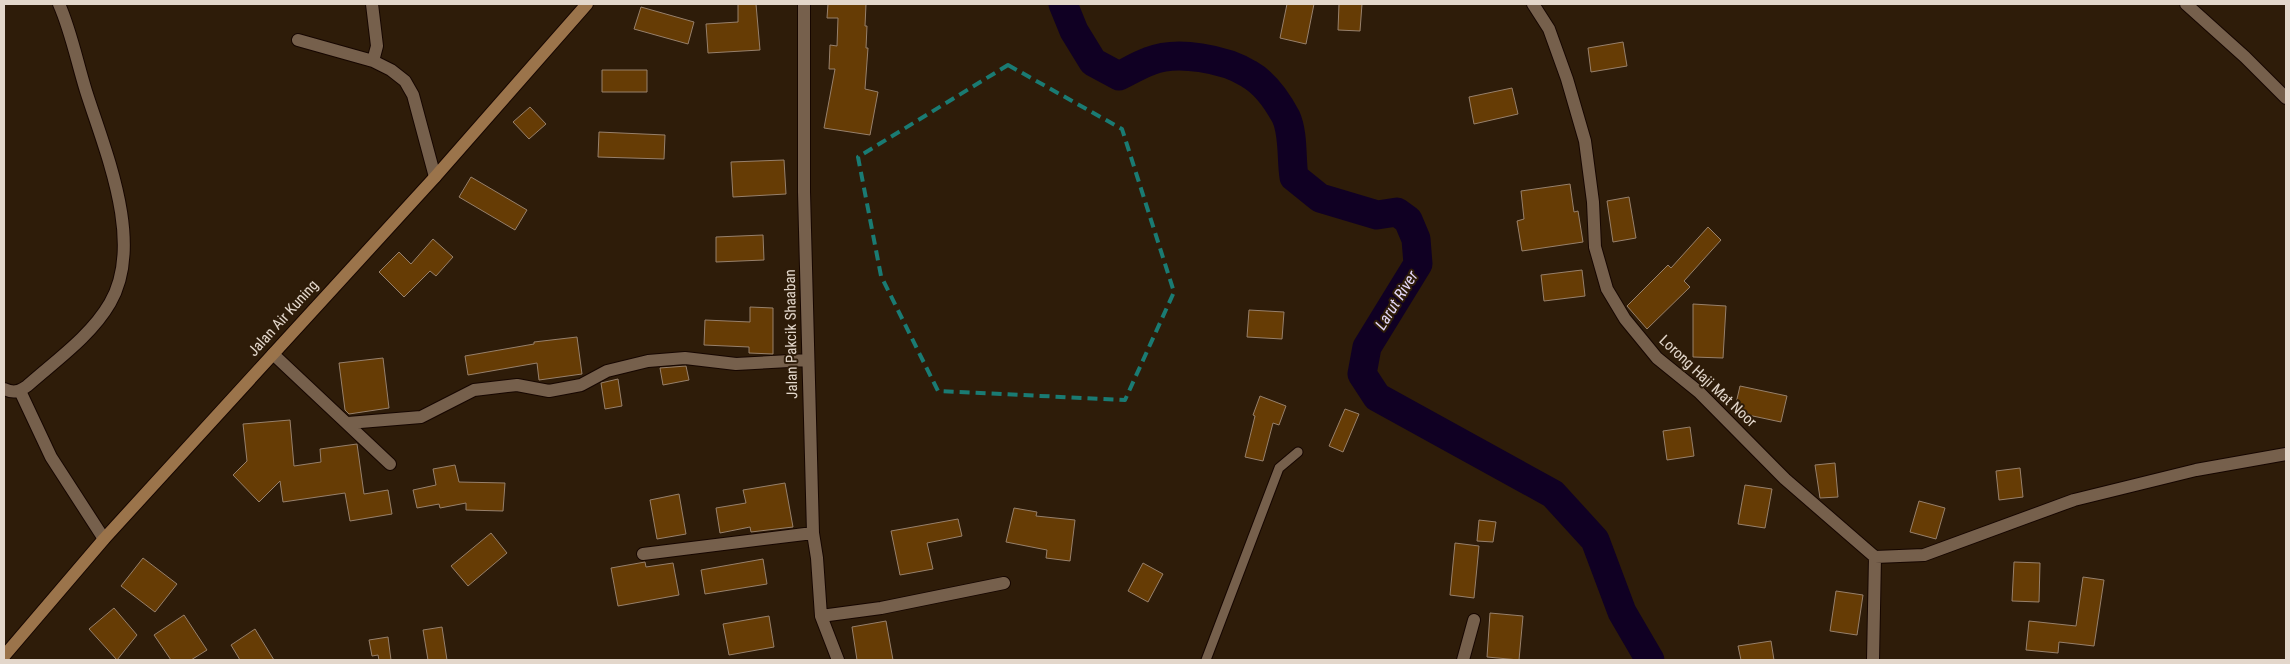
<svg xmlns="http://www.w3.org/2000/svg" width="2290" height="664" viewBox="0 0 2290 664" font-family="'Roboto Condensed',sans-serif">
<rect width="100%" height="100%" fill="#2e1c09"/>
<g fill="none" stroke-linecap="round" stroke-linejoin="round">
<path stroke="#100023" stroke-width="29" d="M 1063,4 L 1074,31 L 1093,62 L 1119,76 C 1129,71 1139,65 1150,61 C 1177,50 1225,59 1249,74 C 1265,83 1278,102 1286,117 C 1294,135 1291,159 1294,177 L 1320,198 L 1377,215 L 1397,212 L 1408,220 L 1416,239 L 1418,264 L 1367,347 L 1362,374 L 1377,397 L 1553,494 L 1595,540 L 1622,612 L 1650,660"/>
</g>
<path fill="#663c05" stroke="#97806b" d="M 738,4 L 756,4 L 760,50 L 708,53 L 706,24 L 738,22 Z
M 828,4 L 866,4 L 865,26 L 867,26 L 866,48 L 868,48 L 865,89 L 878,92 L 870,135 L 824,128 L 835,69 L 829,69 L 830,45 L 837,46 L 838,18 L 827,18 Z
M 1287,4 L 1314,4 L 1306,44 L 1280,38 Z
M 1339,4 L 1362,4 L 1360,31 L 1338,30 Z
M 641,7 L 694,22 L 688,44 L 634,29 Z
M 1623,42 L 1627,66 L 1591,72 L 1588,48 Z
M 602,70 L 647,70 L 647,92 L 602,92 Z
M 1512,88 L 1518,114 L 1474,124 L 1469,97 Z
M 530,107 L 546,124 L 529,139 L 513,122 Z
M 599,132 L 665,135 L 664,159 L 598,157 Z
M 784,160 L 786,194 L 733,197 L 731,162 Z
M 471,177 L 527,210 L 515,230 L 459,197 Z
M 1570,184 L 1574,212 L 1578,211 L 1583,242 L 1522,251 L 1517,221 L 1524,219 L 1521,191 Z
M 1629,197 L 1636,238 L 1613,242 L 1607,201 Z
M 1708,227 L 1721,240 L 1684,281 L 1690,287 L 1647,329 L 1627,306 L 1668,265 L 1671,268 Z
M 763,235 L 764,260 L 716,262 L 716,237 Z
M 433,239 L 453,257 L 436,276 L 430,271 L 404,297 L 379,272 L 399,252 L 411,264 Z
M 1582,270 L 1585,296 L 1544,301 L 1541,275 Z
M 1693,304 L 1726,306 L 1723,358 L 1693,357 Z
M 750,307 L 773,308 L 773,354 L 749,353 L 749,347 L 704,345 L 705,320 L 750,322 Z
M 1249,310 L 1284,312 L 1282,339 L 1247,337 Z
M 577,337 L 582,374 L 539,380 L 537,363 L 468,375 L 465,356 L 534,344 L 534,342 Z
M 383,358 L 389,408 L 349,414 L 345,410 L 339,363 Z
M 686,366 L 689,380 L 663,385 L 660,368 Z
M 618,379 L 622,406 L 605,409 L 601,383 Z
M 1740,386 L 1787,396 L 1781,422 L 1734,412 Z
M 1260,396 L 1286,406 L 1279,425 L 1273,423 L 1263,461 L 1245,457 L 1255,416 L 1253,415 Z
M 1345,409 L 1359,414 L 1343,452 L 1329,446 Z
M 290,420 L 294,466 L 321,462 L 320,449 L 357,444 L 364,494 L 388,490 L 392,514 L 350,521 L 345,493 L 283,502 L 280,481 L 259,502 L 233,475 L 247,461 L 243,424 Z
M 1690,427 L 1694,456 L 1667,460 L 1663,431 Z
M 1835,463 L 1838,497 L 1820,498 L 1815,465 Z
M 455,465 L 459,482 L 505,483 L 503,511 L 466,510 L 466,503 L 440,508 L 439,504 L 417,508 L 413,490 L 436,485 L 433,469 Z
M 2020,468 L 2023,497 L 1999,500 L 1996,471 Z
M 785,483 L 793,527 L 751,532 L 750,527 L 720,533 L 716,508 L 746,503 L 743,490 Z
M 1745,485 L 1772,489 L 1765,528 L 1738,524 Z
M 679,494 L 686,534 L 657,539 L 650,500 Z
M 1919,501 L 1945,508 L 1936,539 L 1910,532 Z
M 1014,508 L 1037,512 L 1036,516 L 1075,520 L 1070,561 L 1046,558 L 1047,550 L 1006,542 Z
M 958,519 L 962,536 L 927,543 L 933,569 L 900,575 L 891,531 Z
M 1479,520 L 1496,522 L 1493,542 L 1477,541 Z
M 491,533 L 507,553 L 468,586 L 451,566 Z
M 1455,543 L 1479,546 L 1474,598 L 1450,595 Z
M 143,558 L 177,584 L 155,612 L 121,586 Z
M 763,559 L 767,584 L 705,594 L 701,570 Z
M 645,562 L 646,567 L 673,563 L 679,595 L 618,606 L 611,568 Z
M 2014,562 L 2040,563 L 2039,602 L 2012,601 Z
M 1143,563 L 1163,574 L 1148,602 L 1128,591 Z
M 2083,577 L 2104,580 L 2094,646 L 2059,642 L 2058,653 L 2026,650 L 2029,621 L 2076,626 Z
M 1836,591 L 1863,595 L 1857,635 L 1830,631 Z
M 114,608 L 137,635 L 117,660 L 89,629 Z
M 1490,613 L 1523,616 L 1519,660 L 1487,657 Z
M 184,615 L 207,650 L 191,660 L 171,660 L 154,635 Z
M 769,616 L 774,647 L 729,655 L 723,624 Z
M 886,621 L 893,660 L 857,660 L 852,627 Z
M 442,627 L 447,660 L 428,660 L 423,630 Z
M 255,629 L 274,660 L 240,660 L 231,645 Z
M 388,637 L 391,660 L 379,660 L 378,655 L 372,656 L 369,640 Z
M 1771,641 L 1774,660 L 1741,660 L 1738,646 Z"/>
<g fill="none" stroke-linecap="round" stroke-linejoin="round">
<defs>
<path id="service" d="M 1206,660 L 1279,468 L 1298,452"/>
<path id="minor" d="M 372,4 L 377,46 L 373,61
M 804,4 L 804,192 L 813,533 L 817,558 L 821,616 L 838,660
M 1533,4 L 1549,29 L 1567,79 L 1585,141 L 1593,202 L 1595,247 L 1607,289 L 1625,319 L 1657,358 L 1699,392 L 1785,479 L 1875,557 L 1873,660
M 2186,4 L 2245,57 L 2286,98
M 298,40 L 373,61 L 391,70 L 405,81 L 413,95 L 435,177
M 273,354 L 390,464
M 4,389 C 13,393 19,392 27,386 C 55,361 91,336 110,303 C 145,243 105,151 86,91 C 77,62 71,31 59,4
M 20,391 L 51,457 L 104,539
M 348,423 L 421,417 L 474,390 L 517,385 L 549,391 L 581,385 L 607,371 L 648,361 L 685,358 L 736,364 L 808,360
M 643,554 L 813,533
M 1875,557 L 1924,555 L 2074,500 L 2196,470 L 2286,454
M 821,616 L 881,608 L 1004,583
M 1463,660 L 1474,620"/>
<path id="secondary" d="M 4,656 L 104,539 L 435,177 L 587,4"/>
</defs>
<use href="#service" stroke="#160600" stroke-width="11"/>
<use href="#minor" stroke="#160600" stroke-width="14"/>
<use href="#secondary" stroke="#160600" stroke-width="14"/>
<use href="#service" stroke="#76604c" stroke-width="9"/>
<use href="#minor" stroke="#76604c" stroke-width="12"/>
<use href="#secondary" stroke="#9b744b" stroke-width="12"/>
</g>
<path fill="none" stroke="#1a7b73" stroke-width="4" stroke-dasharray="10 6" stroke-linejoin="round" d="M 1008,65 L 1122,129 L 1174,292 L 1125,400 L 938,391 L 881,276 L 858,157 Z"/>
<g text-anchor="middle" stroke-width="4" stroke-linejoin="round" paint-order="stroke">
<g font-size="15" fill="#e3d7cb" stroke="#2e1c09">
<text transform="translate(283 318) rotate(-48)" y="5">Jalan Air Kuning</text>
<text transform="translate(791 334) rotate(-91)" y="5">Jalan Pakcik Shaaban</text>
<text transform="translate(1708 381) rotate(43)" y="5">Lorong Haji Mat Noor</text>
</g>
<g font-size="16" font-style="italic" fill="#e4d7f8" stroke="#2e1c09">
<text transform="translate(1396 300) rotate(-58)" y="6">Larut River</text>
</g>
</g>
<rect width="2290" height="664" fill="none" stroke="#e3d7cb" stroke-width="10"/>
</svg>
